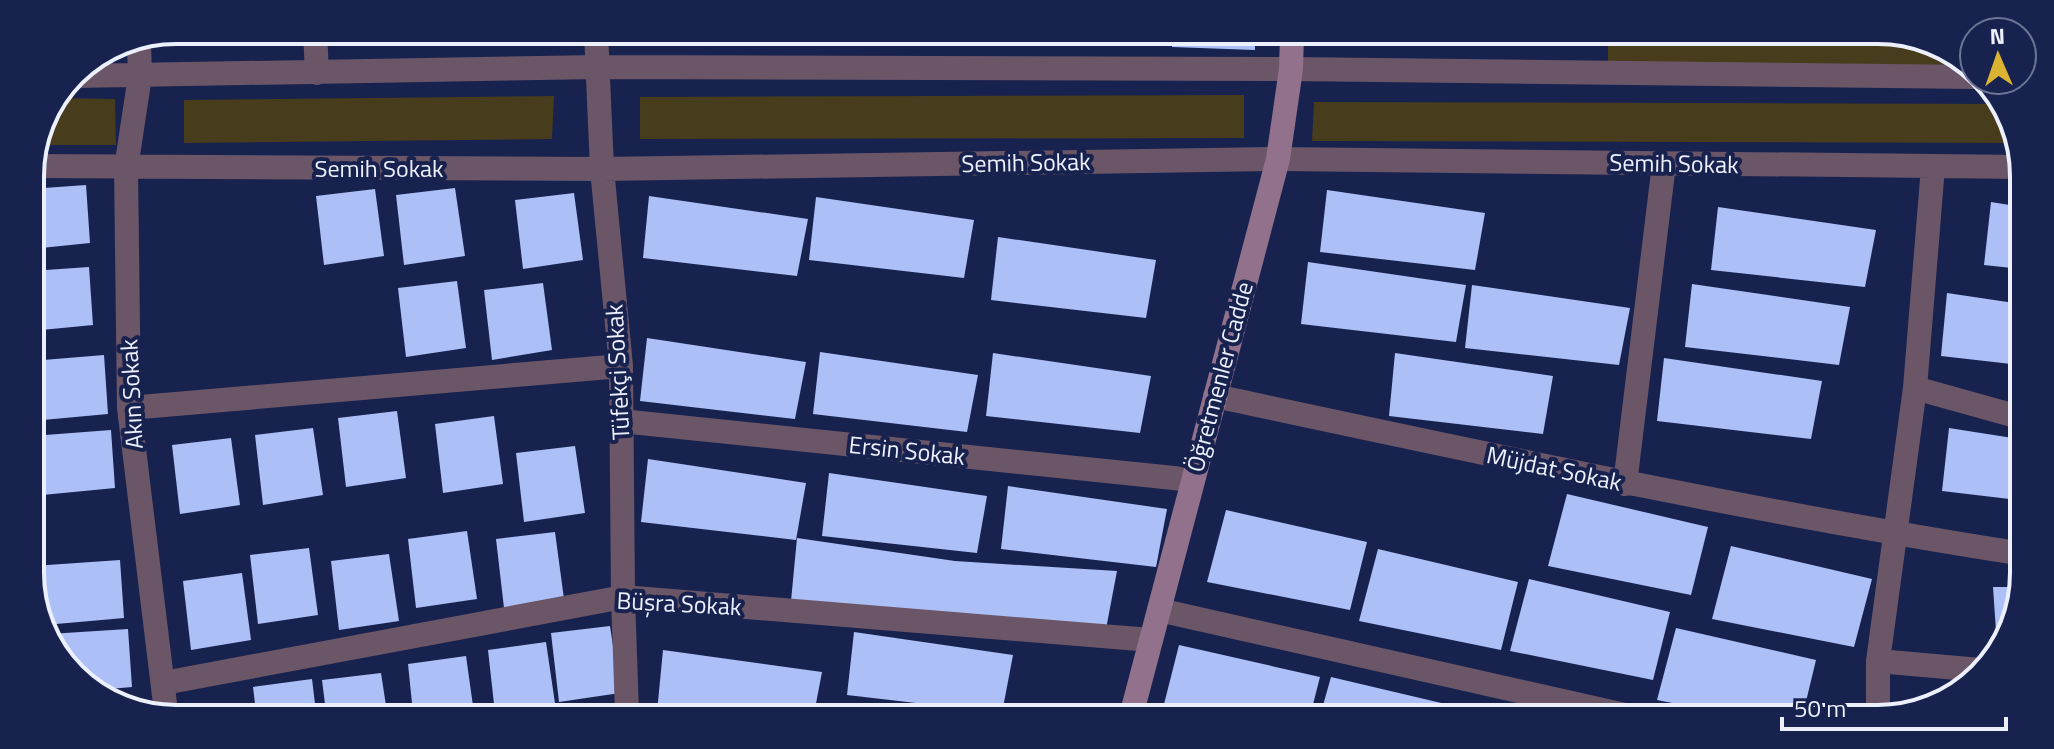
<svg xmlns="http://www.w3.org/2000/svg" width="2054" height="749" viewBox="0 0 2054 749" font-family="'Titillium Web',sans-serif">
<rect width="100%" height="100%" fill="#18224f"/>
<path fill="#473c1c" d="M 1608,36 L 1924,38 L 1974,71 L 1608,72 Z
M 1244,95 L 1244,138 L 640,139 L 640,97 Z
M 554,96 L 552,139 L 184,143 L 184,100 Z
M 55,98 L 115,99 L 116,145 L 36,145 L 45,111 Z
M 1314,102 L 1999,104 L 2017,143 L 1312,141 Z"/>
<path fill="#adbff7" d="M 980,34 L 1047,34 L 1047,39 L 980,36 Z
M 1070,34 L 1153,34 L 1153,41 L 1070,38 Z
M 1172,34 L 1255,35 L 1255,50 L 1172,47 Z
M 86,185 L 90,243 L 31,249 L 30,189 Z
M 455,188 L 465,256 L 404,265 L 396,195 Z
M 375,189 L 384,256 L 324,265 L 316,196 Z
M 1327,190 L 1485,213 L 1475,270 L 1320,252 Z
M 574,193 L 583,260 L 523,269 L 515,200 Z
M 649,196 L 808,219 L 797,276 L 643,258 Z
M 816,197 L 974,220 L 964,278 L 809,260 Z
M 1991,202 L 2022,207 L 2021,269 L 1984,265 Z
M 1718,207 L 1876,230 L 1865,287 L 1711,270 Z
M 998,237 L 1156,260 L 1146,318 L 991,300 Z
M 1308,262 L 1466,285 L 1456,342 L 1301,324 Z
M 89,267 L 93,325 L 31,331 L 31,271 Z
M 457,281 L 466,348 L 406,357 L 398,288 Z
M 543,283 L 552,350 L 492,360 L 484,290 Z
M 1692,284 L 1850,307 L 1839,365 L 1685,347 Z
M 1472,285 L 1630,308 L 1619,365 L 1465,348 Z
M 1947,293 L 2021,304 L 2020,365 L 1941,356 Z
M 647,338 L 806,362 L 795,419 L 640,401 Z
M 820,352 L 978,375 L 967,432 L 813,414 Z
M 993,353 L 1151,376 L 1140,433 L 986,416 Z
M 1395,353 L 1553,376 L 1543,434 L 1389,416 Z
M 104,355 L 108,414 L 32,421 L 31,361 Z
M 1664,358 L 1822,381 L 1811,439 L 1657,421 Z
M 397,411 L 406,478 L 346,487 L 338,418 Z
M 494,416 L 503,484 L 443,493 L 435,424 Z
M 313,428 L 323,495 L 263,505 L 255,435 Z
M 1949,428 L 2019,439 L 2018,500 L 1942,491 Z
M 111,430 L 115,488 L 32,496 L 32,436 Z
M 231,438 L 240,505 L 180,514 L 172,445 Z
M 575,446 L 585,513 L 524,522 L 516,453 Z
M 648,459 L 806,483 L 796,540 L 641,522 Z
M 829,473 L 987,496 L 977,553 L 822,536 Z
M 1008,486 L 1167,509 L 1156,567 L 1001,549 Z
M 1567,494 L 1708,527 L 1691,595 L 1548,566 Z
M 1226,510 L 1367,542 L 1350,610 L 1207,582 Z
M 467,531 L 477,599 L 416,608 L 408,539 Z
M 555,532 L 564,599 L 504,608 L 496,539 Z
M 797,538 L 955,561 L 1117,571 L 1106,629 L 791,601 Z
M 1731,546 L 1872,579 L 1854,647 L 1712,619 Z
M 309,548 L 318,615 L 258,624 L 250,555 Z
M 1378,549 L 1518,582 L 1501,650 L 1359,621 Z
M 389,554 L 399,621 L 339,630 L 331,561 Z
M 120,560 L 124,618 L 45,625 L 33,601 L 33,566 Z
M 242,573 L 251,640 L 191,650 L 183,581 Z
M 1529,579 L 1670,612 L 1653,680 L 1510,651 Z
M 1993,587 L 2017,587 L 2016,619 L 1997,646 Z
M 610,626 L 620,693 L 559,702 L 551,633 Z
M 1676,628 L 1816,660 L 1802,718 L 1748,718 L 1657,700 Z
M 128,629 L 132,687 L 98,690 L 67,670 L 49,634 Z
M 854,632 L 1013,655 L 1002,713 L 847,695 Z
M 546,642 L 556,710 L 535,713 L 495,713 L 488,650 Z
M 1179,645 L 1320,677 L 1310,716 L 1161,716 Z
M 663,650 L 822,672 L 814,714 L 657,712 Z
M 466,656 L 474,713 L 413,713 L 408,664 Z
M 381,673 L 387,712 L 326,712 L 322,680 Z
M 1331,677 L 1471,710 L 1469,717 L 1320,716 Z
M 312,679 L 316,712 L 256,712 L 253,687 Z
M 864,705 L 917,713 L 917,715 L 863,714 Z
M 1484,706 L 1528,716 L 1528,717 L 1481,717 Z"/>
<g fill="none" stroke-linecap="round" stroke-linejoin="round">
<path stroke="#6b5668" stroke-width="24" d="M 315,31 L 317,73
M 596,32 L 602,169 L 621,366 L 623,597 L 627,713
M 139,44 L 140,76 L 126,168 L 129,408 L 166,712
M 72,76 L 599,67 L 1291,69 L 1974,77
M 30,166 L 602,169 L 1278,159 L 2023,167
M 1915,388 L 2019,417
M 1215,396 C 1482,453 1748,511 2017,553
M 129,408 L 621,366
M 621,421 L 1193,480
M 1625,484 L 1664,164
M 1159,610 L 1638,718
M 1878,661 L 1980,670
M 164,683 L 623,597 L 1151,640
M 1878,719 L 1878,661 L 1915,388 L 1933,167"/>
<path stroke="#91718c" stroke-width="24" d="M 1131,716 L 1278,159 L 1291,69 L 1292,35"/>
</g>
<g text-anchor="middle" stroke-width="8" stroke-linejoin="round" paint-order="stroke">
<g font-size="24" fill="#ecf0fc" stroke="#18224f">
<text transform="translate(1026 163) rotate(-1)" y="8">Semih Sokak</text>
<text transform="translate(1674 164) rotate(1)" y="8">Semih Sokak</text>
<text x="379" y="177">Semih Sokak</text>
<text transform="translate(618 372) rotate(-93)" y="8">Tüfekçi Sokak</text>
<text transform="translate(1220 377) rotate(-75)" y="8">Öğretmenler Cadde</text>
<text transform="translate(132 394) rotate(-93)" y="8">Akın Sokak</text>
<text transform="translate(907 451) rotate(6)" y="8">Ersin Sokak</text>
<text transform="translate(1554 469) rotate(12)" y="8">Müjdat Sokak</text>
<text transform="translate(679 604) rotate(3)" y="8">Büşra Sokak</text>
</g>
</g>
<path d="M0 0H2054V749H0ZM176 44H1878A132 132 0 0 1 2010 176V573A132 132 0 0 1 1878 705H176A132 132 0 0 1 44 573V176A132 132 0 0 1 176 44Z" fill="#18224f" fill-rule="evenodd"/>
<path fill="none" stroke="#ecf0fc" stroke-width="4" d="M176 44H1878A132 132 0 0 1 2010 176V573A132 132 0 0 1 1878 705H176A132 132 0 0 1 44 573V176A132 132 0 0 1 176 44Z"/>
<g transform="translate(1998 56) rotate(358)"><circle r="38" fill="#18224f" stroke="#6d7494" stroke-width="2"/>
<path d="M0-6L14 30L0 20L-14 30Z" fill="#dab333"/>
<text y="-12" font-size="22" font-weight="bold" text-anchor="middle" fill="#ecf0fc">N</text>
</g>
<path d="M1782 717v12h224v-12" fill="none" stroke="#ecf0fc" stroke-width="4"/>
<text x="1794" y="717" font-size="24" fill="#ecf0fc" stroke="#18224f" stroke-width="6" paint-order="stroke">50 m</text>
</svg>
